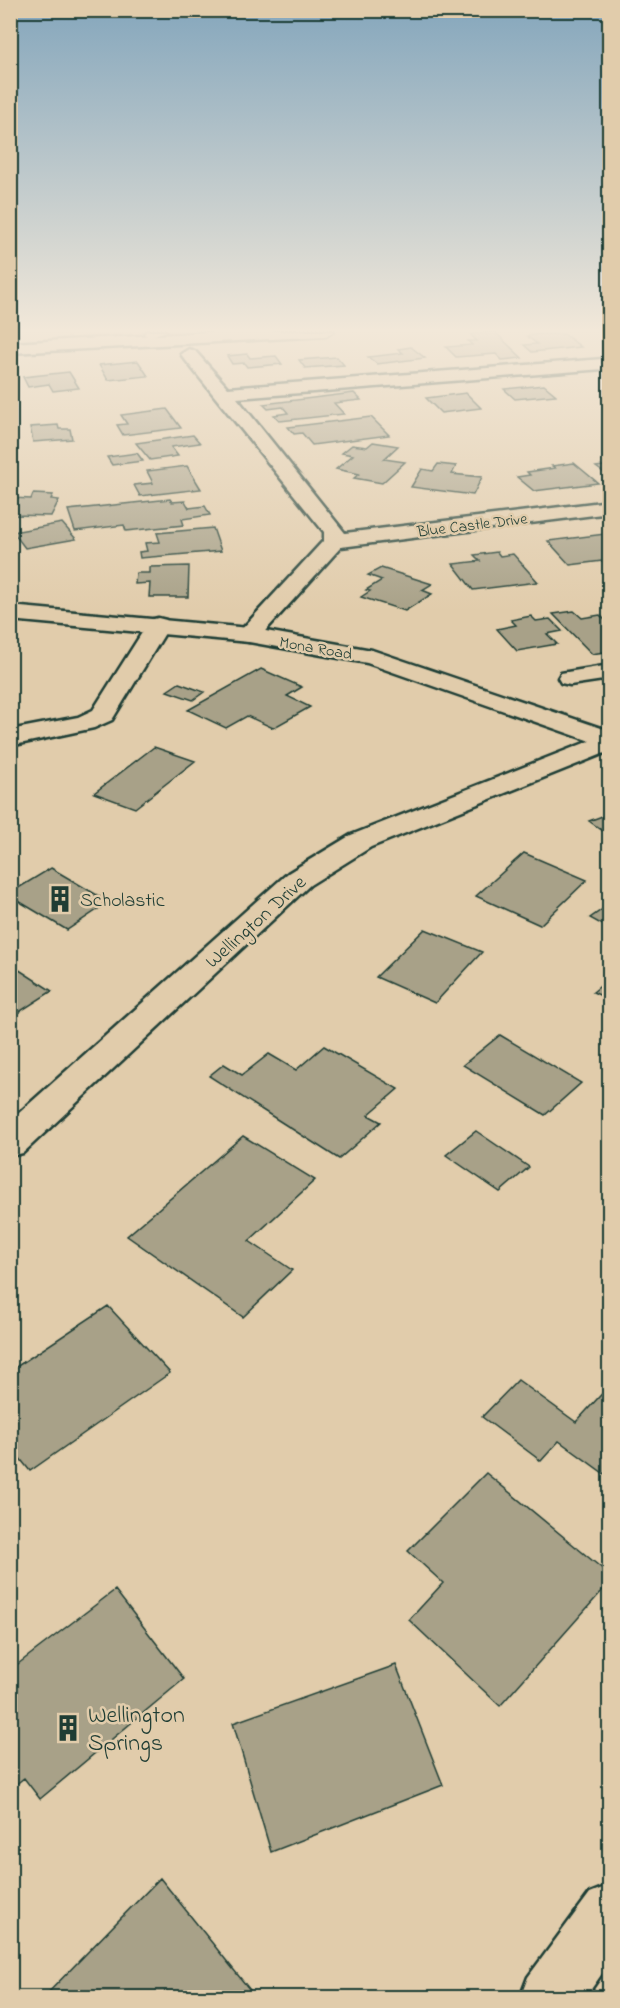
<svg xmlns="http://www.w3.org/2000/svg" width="620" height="2008" viewBox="0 0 620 2008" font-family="'Indie Flower',sans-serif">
<rect width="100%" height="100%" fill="#e1ccab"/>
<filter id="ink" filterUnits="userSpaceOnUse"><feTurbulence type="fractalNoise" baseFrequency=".0167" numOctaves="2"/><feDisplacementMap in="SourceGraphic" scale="12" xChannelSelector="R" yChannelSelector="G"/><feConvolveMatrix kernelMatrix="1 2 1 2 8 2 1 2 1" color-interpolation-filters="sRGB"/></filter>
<g filter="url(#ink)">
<path fill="#a8a188" stroke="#1f3d34" stroke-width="1.5" d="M 495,332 L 522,358 L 502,360 L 496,354 L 456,357 L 446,347 L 472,345 L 468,341 L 477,341 L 470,334 Z
M 540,334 L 564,334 L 581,347 L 532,352 L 524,345 L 537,344 L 527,336 Z
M 411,347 L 425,358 L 377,364 L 368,357 L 403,353 L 398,349 Z
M 247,354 L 250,358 L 276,356 L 282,364 L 247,367 L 244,363 L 232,364 L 227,356 Z
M 337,357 L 344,365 L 305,368 L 299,360 Z
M 138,361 L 148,376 L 108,380 L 99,365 Z
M 69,372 L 79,388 L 53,391 L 49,384 L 28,387 L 23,377 Z
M 544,385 L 556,395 L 515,399 L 504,389 Z
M 354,393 L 361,400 L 334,403 L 344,414 L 280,421 L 274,415 L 288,413 L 283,407 L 268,409 L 263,404 Z
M 466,393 L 481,408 L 441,413 L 426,398 Z
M 167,409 L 181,428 L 123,435 L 117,425 L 127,424 L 121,415 Z
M 371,417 L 389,435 L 312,445 L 302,433 L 294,434 L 288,427 Z
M 58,425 L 59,429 L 70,429 L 72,439 L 33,442 L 30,427 Z
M 193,435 L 200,443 L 171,447 L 178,456 L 150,460 L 136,443 Z
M 373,442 L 398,446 L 384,459 L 405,462 L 382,483 L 354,478 L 359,474 L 336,469 L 353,455 L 342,453 L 352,445 L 367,447 Z
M 137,453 L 143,461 L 112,465 L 107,457 Z
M 574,463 L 598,483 L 534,491 L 517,477 L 530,475 L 527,472 L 555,468 L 552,466 Z
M 438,464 L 456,466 L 452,474 L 482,477 L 473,495 L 411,487 L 422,469 L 433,471 Z
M 610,465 L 610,477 L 596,467 Z
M 187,466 L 201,489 L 140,496 L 134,485 L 153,483 L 147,471 Z
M 33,494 L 53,495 L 51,499 L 59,500 L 51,516 L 13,515 L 16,509 L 10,509 L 13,498 L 31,499 Z
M 170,499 L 172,502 L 185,501 L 189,508 L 205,506 L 210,515 L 182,519 L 184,525 L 126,531 L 124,525 L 75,531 L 68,510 Z
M 62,523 L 76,539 L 25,548 L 13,532 Z
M 213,528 L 221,551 L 140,558 L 139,552 L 147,551 L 145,543 L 160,542 L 157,533 Z
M 605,534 L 610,538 L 610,560 L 570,565 L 548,541 Z
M 497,552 L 500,556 L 513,554 L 538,582 L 473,590 L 453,564 L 480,561 L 474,555 Z
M 189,566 L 188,597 L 149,597 L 150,583 L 135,584 L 136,573 L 150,573 L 150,567 Z
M 381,568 L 432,584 L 422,590 L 432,594 L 405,611 L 361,597 L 370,591 L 366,590 L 382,580 L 368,575 Z
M 574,611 L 582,618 L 600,615 L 610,625 L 610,651 L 592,654 L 553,614 Z
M 531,616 L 536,621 L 550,619 L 562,631 L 547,634 L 557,644 L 517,651 L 497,629 L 516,625 L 511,620 Z
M 261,669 L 302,687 L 287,696 L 310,707 L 273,728 L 247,716 L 226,728 L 188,710 Z
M 179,683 L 204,692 L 193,700 L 167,691 Z
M 154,747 L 195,761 L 135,808 L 94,793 Z
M 610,813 L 610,836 L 589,821 Z
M 524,853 L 587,880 L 540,925 L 476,896 Z
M 51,868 L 109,902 L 67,930 L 10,896 L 10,893 Z
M 610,904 L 610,929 L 590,918 Z
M 425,929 L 482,952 L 435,1003 L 376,977 Z
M 10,964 L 52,991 L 10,1018 Z
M 610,978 L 610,1000 L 593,992 Z
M 500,1035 L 581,1083 L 545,1115 L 463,1065 Z
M 324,1046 L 398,1089 L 368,1115 L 381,1122 L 339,1159 L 209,1076 L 224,1064 L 242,1075 L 269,1054 L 296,1070 Z
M 476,1131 L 529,1167 L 500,1192 L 446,1155 Z
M 243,1136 L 315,1180 L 249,1241 L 292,1270 L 243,1317 L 127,1236 Z
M 108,1306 L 170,1373 L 30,1471 L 10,1446 L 10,1371 Z
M 518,1380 L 576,1422 L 610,1385 L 610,1478 L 559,1441 L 541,1461 L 482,1417 Z
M 486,1473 L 610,1575 L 610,1582 L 500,1706 L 409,1620 L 443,1583 L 408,1551 Z
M 115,1590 L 184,1679 L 40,1799 L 24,1778 L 10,1789 L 10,1670 Z
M 396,1665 L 443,1785 L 271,1852 L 233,1723 Z
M 160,1878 L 254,1995 L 252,1998 L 43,1998 Z"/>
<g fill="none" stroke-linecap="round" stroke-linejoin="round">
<defs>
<path id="lane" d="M 166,331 L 149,337 L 144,334 L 147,331 Z"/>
<path id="street" d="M 189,349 L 195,351 L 228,388 L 603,359 L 609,360 L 610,367 L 603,369 L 237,398 L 345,533 L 610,501 L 610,513 L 341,547 L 257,640 L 249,642 L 241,640 L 237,635 L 241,630 L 324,540 L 324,532 L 183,357 L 181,354 Z
M 158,618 L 166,620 L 170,625 L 112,720 L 94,728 L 10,746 L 10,730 L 78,717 L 93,710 L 150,620 Z
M 610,665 L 610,679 L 570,685 L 561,683 L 558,678 L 561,673 Z
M 610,733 L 610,751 L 371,847 L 310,885 L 23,1153 L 10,1156 L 10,1121 L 288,873 L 351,835 Z
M 610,1885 L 610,1962 L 585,1998 L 520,1998 L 528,1977 L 590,1893 Z"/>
<path id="secondary" d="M 10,606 L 249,628 L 372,650 L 610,731 L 610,748 L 367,663 L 249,642 L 10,620 Z"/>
<path id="primary" d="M 232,331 L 334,331 L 326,336 L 10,353 L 10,343 Z"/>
</defs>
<use href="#lane" stroke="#1f3d34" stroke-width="5"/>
<use href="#street" stroke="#1f3d34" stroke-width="5"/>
<use href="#secondary" stroke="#1f3d34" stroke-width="5"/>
<use href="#primary" stroke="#1f3d34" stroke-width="5"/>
<use href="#lane" fill="#e1ccab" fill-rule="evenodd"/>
<use href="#street" fill="#e1ccab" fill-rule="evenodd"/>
<use href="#secondary" fill="#e1ccab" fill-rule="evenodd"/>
<use href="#primary" fill="#e1ccab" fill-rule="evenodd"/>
</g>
</g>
<linearGradient id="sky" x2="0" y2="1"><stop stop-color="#84a6bc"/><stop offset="0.54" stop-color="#f2e8d9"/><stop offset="1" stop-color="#f2e8d9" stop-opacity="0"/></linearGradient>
<rect width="620" height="612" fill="url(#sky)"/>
<defs>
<symbol id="building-bare" viewBox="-9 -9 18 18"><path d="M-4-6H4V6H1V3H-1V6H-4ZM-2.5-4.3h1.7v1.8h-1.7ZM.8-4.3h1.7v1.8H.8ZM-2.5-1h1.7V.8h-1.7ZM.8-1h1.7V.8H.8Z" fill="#1f3d34" stroke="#e1ccab" stroke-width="2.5" paint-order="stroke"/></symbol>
</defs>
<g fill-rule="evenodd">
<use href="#building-bare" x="41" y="880" width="38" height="38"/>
<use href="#building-bare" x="49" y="1709" width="38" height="38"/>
</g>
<g text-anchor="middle" stroke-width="5" stroke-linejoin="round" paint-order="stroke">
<g font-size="16" fill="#1f3d34" stroke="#e1ccab">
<text transform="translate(472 524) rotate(-7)" y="6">Blue Castle Drive</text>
<text transform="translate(316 647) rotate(10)" y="6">Mona Road</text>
</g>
<g font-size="20" fill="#1f3d34" stroke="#e1ccab" text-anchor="start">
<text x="80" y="906">Scholastic</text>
</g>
<g font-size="20" fill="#1f3d34" stroke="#e1ccab">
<text transform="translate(255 921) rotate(-42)" y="7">Wellington Drive</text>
</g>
<g font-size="24" fill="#1f3d34" stroke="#e1ccab" text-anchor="start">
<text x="88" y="1722">Wellington<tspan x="88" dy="28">Springs</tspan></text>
</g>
</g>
<rect width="620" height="2008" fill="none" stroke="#e1ccab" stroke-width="36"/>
<rect x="18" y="18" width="584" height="1972" fill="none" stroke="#1f3d34" stroke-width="2" filter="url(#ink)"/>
</svg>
